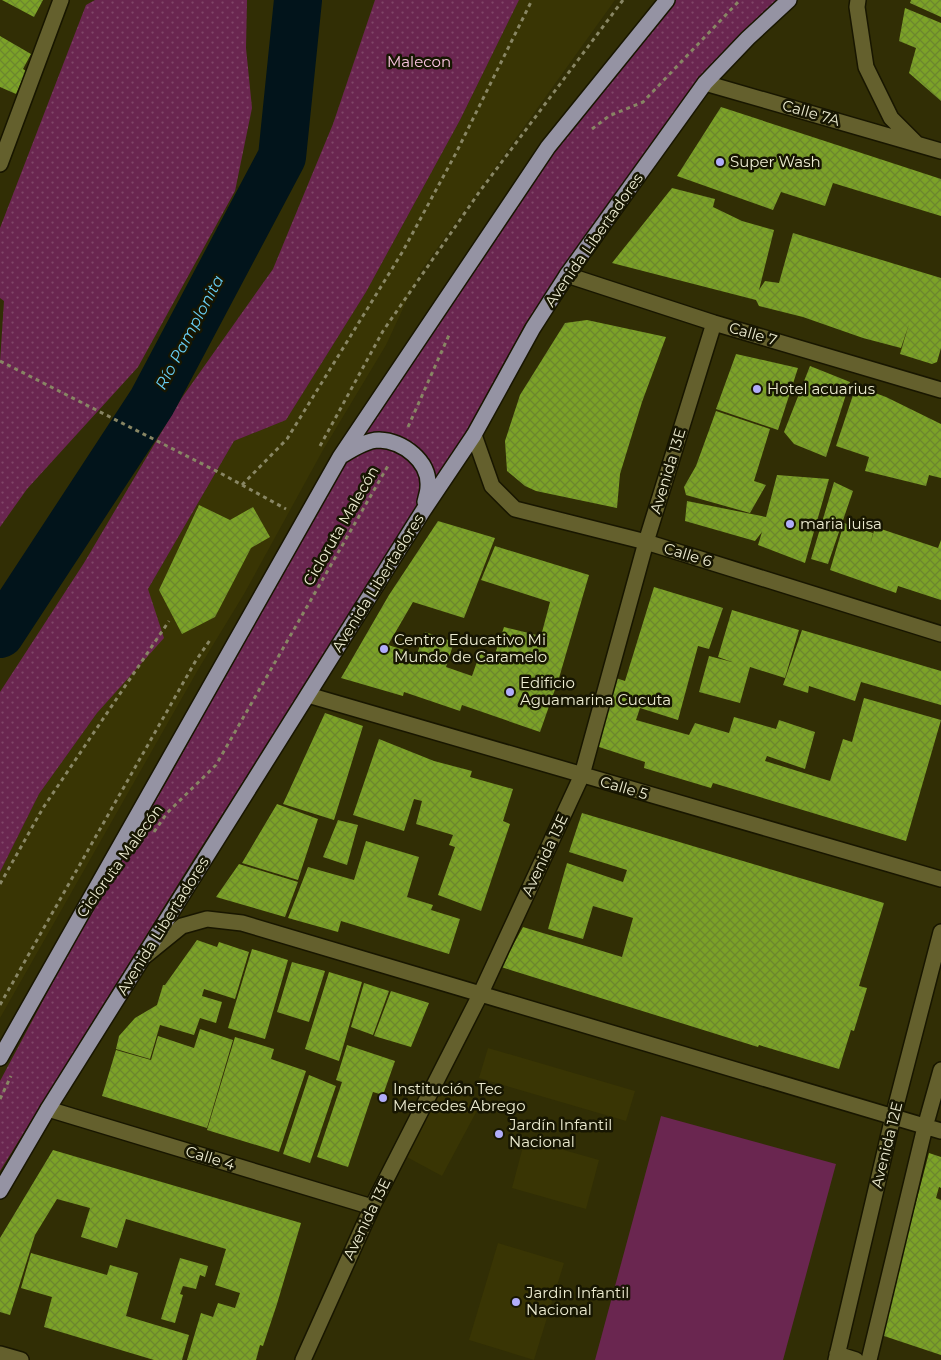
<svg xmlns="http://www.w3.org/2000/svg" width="941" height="1360" viewBox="0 0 941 1360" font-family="Montserrat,sans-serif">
<defs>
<pattern id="grass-dots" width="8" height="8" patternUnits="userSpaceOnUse" patternTransform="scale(1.25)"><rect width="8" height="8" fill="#6a2650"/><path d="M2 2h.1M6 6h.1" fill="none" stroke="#804668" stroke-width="1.8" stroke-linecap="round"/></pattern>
<pattern id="building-cross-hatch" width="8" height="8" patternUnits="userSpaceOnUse" patternTransform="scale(1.25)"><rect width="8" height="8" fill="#7ca227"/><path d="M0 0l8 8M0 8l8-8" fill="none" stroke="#6c872e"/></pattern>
</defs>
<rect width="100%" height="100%" fill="#312e05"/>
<path fill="#393504" d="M 519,0 L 615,0 L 420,272 L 386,345 L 323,450 L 244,594 L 199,668 L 0,1018 L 0,872 L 39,794 L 97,713 L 148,589 L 234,441 L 286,420 L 366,292 L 460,120 Z
M 488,1048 L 635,1091 L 626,1121 L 479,1078 Z
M 441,1081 L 481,1103 L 442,1176 L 403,1155 Z
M 525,1139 L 599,1160 L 586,1209 L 512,1188 Z
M 498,1243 L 564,1263 L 534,1360 L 469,1340 Z"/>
<path fill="url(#grass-dots)" d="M 95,0 L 247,0 L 246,48 L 252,108 L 235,191 L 138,367 L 27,489 L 0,527 L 0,362 L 4,301 L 0,298 L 0,228 L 86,5 Z
M 375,0 L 519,0 L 460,120 L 366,292 L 286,420 L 234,441 L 148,589 L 164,638 L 97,713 L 39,794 L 0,872 L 0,692 L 84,563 L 181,399 L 273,269 L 333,124 Z
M 676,0 L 783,0 L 703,78 L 525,324 L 463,439 L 433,484 C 431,476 429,465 425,458 C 409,432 381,433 355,441 L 551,152 Z
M 378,442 L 418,462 L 424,487 L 418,509 L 193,860 L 0,1171 L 0,1081 L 92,909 L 170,776 L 342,463 Z"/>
<path fill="#6a2650" d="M 661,1116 L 836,1164 L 783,1360 L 595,1360 Z"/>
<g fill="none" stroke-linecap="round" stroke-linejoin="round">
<path stroke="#02141b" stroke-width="48" d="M 0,634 L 152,402 L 282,157 L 298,0"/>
</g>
<path fill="url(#building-cross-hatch)" d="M 2,0 L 43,0 L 34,17 Z
M 911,0 L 941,0 L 941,17 L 910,3 Z
M 905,8 L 941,23 L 941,101 L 909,73 L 916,48 L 899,41 Z
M 0,36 L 31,54 L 23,69 L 26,71 L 16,94 L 0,87 Z
M 721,107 L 941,179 L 941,216 L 833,183 L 825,206 L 781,192 L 773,210 L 677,176 Z
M 672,188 L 715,199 L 713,207 L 742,221 L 774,230 L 759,290 L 765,281 L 779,283 L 793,233 L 941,278 L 941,348 L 937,362 L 932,364 L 900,354 L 909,324 L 901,348 L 863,338 L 803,317 L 759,306 L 756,300 L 612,263 Z
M 587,320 L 666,337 L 642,402 L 620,474 L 617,508 L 536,491 L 525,486 L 507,471 L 505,441 L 520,395 L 565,323 Z
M 736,354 L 798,368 L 778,430 L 716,409 Z
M 810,366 L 850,382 L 826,457 L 794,444 L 784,432 Z
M 856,386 L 886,397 L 941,424 L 941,478 L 929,475 L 926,486 L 865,471 L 869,457 L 836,446 Z
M 716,411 L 770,429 L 754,481 L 766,485 L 750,513 L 686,495 L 684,487 L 696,466 Z
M 777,475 L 829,479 L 805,563 L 758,545 L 762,532 L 755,541 L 685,521 L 687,501 L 766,517 Z
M 834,482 L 853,491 L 828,564 L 811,559 Z
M 199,505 L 230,520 L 253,507 L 270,537 L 251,548 L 215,617 L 182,634 L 159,590 Z
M 438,521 L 495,538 L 464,618 L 413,602 L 388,645 L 417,654 L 425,632 L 454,642 L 446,667 L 472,676 L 480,653 L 494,657 L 504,627 L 541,636 L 550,602 L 481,580 L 495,546 L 589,575 L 559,678 L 540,732 L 462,705 L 460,711 L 404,692 L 403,696 L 341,678 L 389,595 Z
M 844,523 L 873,533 L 870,545 L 875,527 L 938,548 L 941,540 L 941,600 L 898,586 L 896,593 L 830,570 Z
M 654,587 L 723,608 L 709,649 L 698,646 L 678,720 L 640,708 L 636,720 L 689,735 L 695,723 L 729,733 L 734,717 L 776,729 L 779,720 L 815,732 L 805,769 L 767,756 L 765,761 L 830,781 L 843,739 L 852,742 L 864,698 L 941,720 L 906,841 L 713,783 L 711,788 L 644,768 L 645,762 L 596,746 L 616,678 L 625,681 Z
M 732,610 L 799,630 L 785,678 L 750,667 L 740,703 L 699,692 L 709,656 L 732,662 L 718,657 Z
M 802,630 L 941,671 L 941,705 L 861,682 L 855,701 L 809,686 L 808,693 L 783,685 Z
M 325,713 L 363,726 L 334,820 L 283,804 Z
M 379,739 L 434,761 L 472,771 L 470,777 L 513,789 L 503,821 L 510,824 L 481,911 L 438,895 L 455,847 L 449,845 L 453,835 L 416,824 L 422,801 L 414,799 L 404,831 L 353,815 Z
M 277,804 L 318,819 L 298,880 L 242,863 Z
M 582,813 L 884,903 L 859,986 L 867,988 L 854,1031 L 851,1030 L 839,1069 L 759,1045 L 758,1047 L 501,967 L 523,927 L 622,957 L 633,918 L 593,906 L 583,939 L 548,929 L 567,863 L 623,882 L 627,870 L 569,852 Z
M 338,820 L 358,825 L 347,865 L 323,857 Z
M 366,841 L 419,857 L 407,897 L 433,905 L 431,910 L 460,919 L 449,954 L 341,921 L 338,932 L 288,918 L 308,867 L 354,880 Z
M 239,864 L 298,882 L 285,917 L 216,897 Z
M 197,940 L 217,947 L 219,942 L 249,952 L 235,999 L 204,989 L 202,996 L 222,1002 L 216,1023 L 200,1018 L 194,1035 L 160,1025 L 150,1059 L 116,1049 L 119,1036 L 135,1018 L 157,1005 L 163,985 L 165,985 Z
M 252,949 L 288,960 L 265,1039 L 228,1028 Z
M 292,962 L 325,971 L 309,1022 L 277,1012 Z
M 329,972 L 362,982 L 339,1061 L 305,1049 Z
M 364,983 L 389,991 L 373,1035 L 351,1027 Z
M 391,991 L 429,1003 L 411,1047 L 374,1036 Z
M 200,1029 L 233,1040 L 207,1128 L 102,1096 L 116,1050 L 151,1060 L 158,1036 L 194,1048 Z
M 235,1037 L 274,1049 L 271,1059 L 306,1071 L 279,1152 L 207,1130 Z
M 347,1045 L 395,1061 L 383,1095 L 373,1092 L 348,1167 L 317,1157 L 342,1082 L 336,1080 Z
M 309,1075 L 336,1086 L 310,1163 L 283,1154 Z
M 53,1150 L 301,1223 L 277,1304 L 263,1346 L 260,1345 L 256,1360 L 187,1360 L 201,1313 L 213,1317 L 218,1303 L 235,1308 L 240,1293 L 215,1285 L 226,1249 L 126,1219 L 117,1248 L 81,1237 L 90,1208 L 57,1199 L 35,1235 L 10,1315 L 0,1312 L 0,1238 Z
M 929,1153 L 941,1157 L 941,1188 L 939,1187 L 936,1198 L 941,1200 L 941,1355 L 881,1335 Z
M 31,1253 L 107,1275 L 110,1265 L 138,1273 L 126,1316 L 189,1335 L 182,1360 L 154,1360 L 44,1327 L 52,1297 L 21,1288 Z
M 180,1258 L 208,1266 L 205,1277 L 200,1275 L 196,1289 L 183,1286 L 180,1294 L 183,1295 L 175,1323 L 161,1319 Z"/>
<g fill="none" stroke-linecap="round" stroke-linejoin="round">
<defs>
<path id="street" d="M 858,0 L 857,7 L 866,67 L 891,118 L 916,143
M 705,83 L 941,151
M 0,164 L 61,0
M 567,275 L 714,323 L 941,390
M 474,435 L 492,486 L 515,509 L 646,542 L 941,634
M 308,695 L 941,879
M 145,956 L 182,926 L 207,919 L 242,923 L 941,1131
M 48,1109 L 372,1207
M 0,1354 L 21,1360
M 837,1354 L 856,1360
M 303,1360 L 372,1207 L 480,995 L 582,775 L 646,542 L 714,323
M 836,1360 L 893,1117 L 941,932
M 869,1360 L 925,1127 L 941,1070"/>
<path id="primary" d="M 343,455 C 354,448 367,440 379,440 C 403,441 430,461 428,487 C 428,492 426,497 425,502
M 0,1058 L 340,457 L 548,147 L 667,0
M 0,1191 L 48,1109 L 423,511 L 474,435 L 533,328 L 567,275 L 705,83 L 748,38 L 789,0"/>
</defs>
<use href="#street" stroke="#181600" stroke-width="18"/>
<use href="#primary" stroke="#181600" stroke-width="18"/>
<path stroke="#888664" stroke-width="3" stroke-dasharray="4 4" stroke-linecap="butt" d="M 592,129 L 609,116 L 643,102 L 740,0
M 0,361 L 222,474 L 286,509
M 408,427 L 449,335
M 320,446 L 383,331 L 480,191 L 623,0
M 242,485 L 287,439 L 403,251 L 456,153 L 532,0
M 154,832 L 167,813 L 216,765 L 389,464
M 0,884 L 43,808 L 169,621
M 0,1005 L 195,662 L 210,640
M 0,1099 L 11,1076"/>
<use href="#street" stroke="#64602d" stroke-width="15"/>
<use href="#primary" stroke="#9593a3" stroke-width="15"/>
</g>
<g fill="#b1adfa" stroke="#171602" stroke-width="2">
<circle cx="720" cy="162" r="5"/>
<circle cx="757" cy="389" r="5"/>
<circle cx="790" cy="524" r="5"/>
<circle cx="384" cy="649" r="5"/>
<circle cx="510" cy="692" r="5"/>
<circle cx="383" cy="1098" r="5"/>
<circle cx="499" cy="1134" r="5"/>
<circle cx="516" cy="1302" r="5"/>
</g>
<g text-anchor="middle" stroke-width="5" stroke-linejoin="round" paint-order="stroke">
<g font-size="15" fill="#fcc5e2" stroke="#171602">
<text x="419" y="67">Malecon</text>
</g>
<g font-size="15" fill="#edecd1" stroke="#171602">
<text transform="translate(811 113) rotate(16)" y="5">Calle 7A</text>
<text transform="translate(594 240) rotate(-55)" y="5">Avenida Libertadores</text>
<text transform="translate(753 334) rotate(16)" y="5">Calle 7</text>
<text transform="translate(668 471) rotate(-73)" y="5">Avenida 13E</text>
<text transform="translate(341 526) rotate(-60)" y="5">Cicloruta Malecón</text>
<text transform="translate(688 555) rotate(17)" y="5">Calle 6</text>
<text transform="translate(378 583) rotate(-58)" y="5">Avenida Libertadores</text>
<text transform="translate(624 788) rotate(16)" y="5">Calle 5</text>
<text transform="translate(545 855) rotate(-65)" y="5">Avenida 13E</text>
<text transform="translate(120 861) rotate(-54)" y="5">Cicloruta Malecón</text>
<text transform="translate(163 926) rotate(-58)" y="5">Avenida Libertadores</text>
<text transform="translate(887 1145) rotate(-76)" y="5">Avenida 12E</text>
<text transform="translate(210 1158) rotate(17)" y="5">Calle 4</text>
<text transform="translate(367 1219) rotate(-64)" y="5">Avenida 13E</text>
</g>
<g font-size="15" fill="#edecd1" stroke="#171602" text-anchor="start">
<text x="730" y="167">Super Wash</text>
<text x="767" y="394">Hotel acuarius</text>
<text x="800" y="529">maria luisa</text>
<text x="394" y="645">Centro Educativo Mi<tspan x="394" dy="17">Mundo de Caramelo</tspan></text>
<text x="520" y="688">Edificio<tspan x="520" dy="17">Aguamarina Cucuta</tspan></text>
<text x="393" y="1094">Institución Tec<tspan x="393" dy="17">Mercedes Abrego</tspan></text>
<text x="509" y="1130">Jardín Infantil<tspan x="509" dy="17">Nacional</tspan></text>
<text x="526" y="1298">Jardin Infantil<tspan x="526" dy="17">Nacional</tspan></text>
</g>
<g font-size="16" font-style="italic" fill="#67cdf3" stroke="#171602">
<text transform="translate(189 332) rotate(-62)" y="6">Río Pamplonita</text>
</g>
</g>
</svg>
